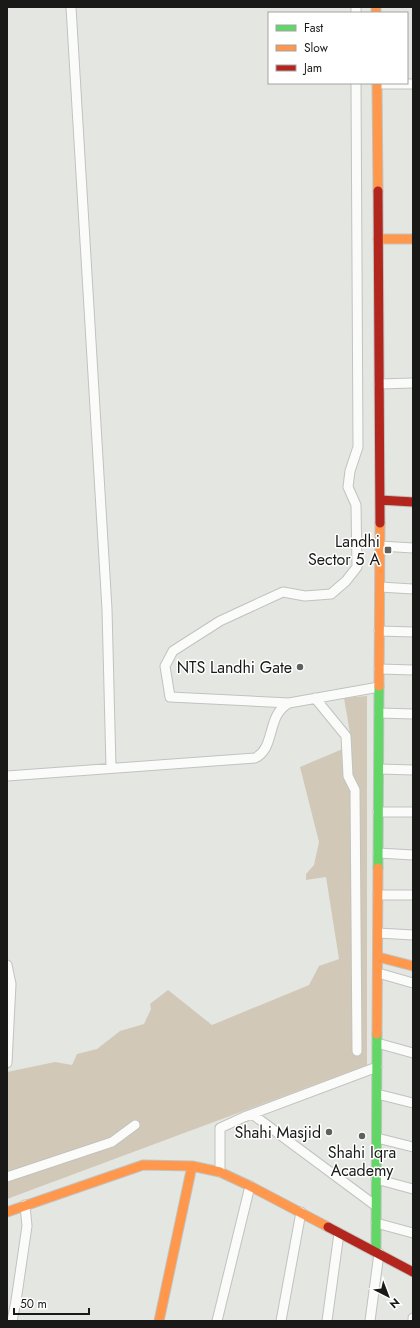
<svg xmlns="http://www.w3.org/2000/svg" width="420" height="1328" viewBox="0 0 420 1328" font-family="Jost,sans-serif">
<rect width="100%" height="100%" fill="#e4e6e1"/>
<path fill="#d2c8b8" d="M 367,696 L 367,1065 L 7,1199 L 7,1072 L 55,1062 L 72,1065 L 77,1054 L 97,1049 L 120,1031 L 144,1024 L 151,1009 L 150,1004 L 168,990 L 212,1025 L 309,985 L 319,966 L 339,959 L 326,877 L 306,880 L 306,874 L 314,865 L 319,842 L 300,767 L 352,745 L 344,698 Z"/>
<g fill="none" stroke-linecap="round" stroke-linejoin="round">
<defs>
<path id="street" d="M 71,7 L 107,609 L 111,768
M 356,7 L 356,13
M 377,84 L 413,84
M 379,384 L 413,383
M 380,546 L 413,548
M 380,587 L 413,589
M 379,631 L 413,632
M 379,669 L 413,670
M 315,698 L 346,736 L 348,776 L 355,790 L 357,1051
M 289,703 L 170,697 L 165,666 L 173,651 L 220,621 L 272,597 L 283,592 L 305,596 L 331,594 L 346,581 L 357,567 L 356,505 L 348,487 L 350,471 L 358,447 L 356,83
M 379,713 L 413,714
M 379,769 L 413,770
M 7,776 L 255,758 C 276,748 266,715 289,703 L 379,687
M 378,812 L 413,812
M 378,853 L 413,855
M 378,895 L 413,895
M 378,933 L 413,935
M 7,965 L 11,984 L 7,1063
M 378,973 L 413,983
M 377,1043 L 413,1053
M 377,1094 L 413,1103
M 252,1114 L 376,1206
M 377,1138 L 413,1147
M 220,1172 L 220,1128 L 244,1117 L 377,1067
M 7,1177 L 112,1142 L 135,1125
M 376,1179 L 413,1189
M 376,1223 L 413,1233
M 12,1321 L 16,1301 L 27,1226 L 25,1205
M 217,1321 L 250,1186
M 281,1321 L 301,1212
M 327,1321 L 339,1233
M 370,1321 L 379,1253
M 413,1321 L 413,1318"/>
<path id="fast" d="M 378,868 L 379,686
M 376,1252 L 377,1034"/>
<path id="slow" d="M 376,7 L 376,13
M 377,83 L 378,191
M 378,239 L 413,239
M 379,686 L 380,523
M 378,957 L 413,966
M 377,1034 L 378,868
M 7,1212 L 143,1165 L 192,1166 L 220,1172 L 250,1186 L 328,1227
M 159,1321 L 192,1166"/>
<path id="jam" d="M 378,191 L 380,523
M 380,500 L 413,502
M 328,1227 L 413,1272"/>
</defs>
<use href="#street" stroke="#c1c3bf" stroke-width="11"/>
<use href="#fast" stroke="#c1c3bf" stroke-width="11"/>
<use href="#slow" stroke="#c1c3bf" stroke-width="11"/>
<use href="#jam" stroke="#c1c3bf" stroke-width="11"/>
<use href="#street" stroke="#fbfbfa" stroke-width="9"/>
<use href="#fast" stroke="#63d668" stroke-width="9"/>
<use href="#slow" stroke="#ff974d" stroke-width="9"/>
<use href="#jam" stroke="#b3261e" stroke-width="9"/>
</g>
<g fill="#60615e" stroke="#fff" stroke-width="1.5">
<rect x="384" y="546" width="8" height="8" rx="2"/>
<circle cx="300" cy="667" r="4"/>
<circle cx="329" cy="1132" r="4"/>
<circle cx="362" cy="1136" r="4"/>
</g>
<g text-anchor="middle" stroke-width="3" stroke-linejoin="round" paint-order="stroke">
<g font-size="16" fill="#191a17" stroke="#fff" text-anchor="end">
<text x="380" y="547">Landhi<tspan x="380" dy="18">Sector 5 A</tspan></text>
<text x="292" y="673">NTS Landhi Gate</text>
<text x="321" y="1138">Shahi Masjid</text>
<text x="362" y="1158" text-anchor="middle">Shahi Iqra<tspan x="362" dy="18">Academy</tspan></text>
</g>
</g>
<rect width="420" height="1328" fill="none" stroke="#191a17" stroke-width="16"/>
<rect x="268" y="12" width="140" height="72" fill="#ffffff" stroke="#a3a3a2"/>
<rect x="276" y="25" width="20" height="6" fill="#63d668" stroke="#a3a3a2"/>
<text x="304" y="32" font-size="12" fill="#191a17">Fast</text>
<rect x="276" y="45" width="20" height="6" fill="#ff974d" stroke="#a3a3a2"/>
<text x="304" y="52" font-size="12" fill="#191a17">Slow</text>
<rect x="276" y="65" width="20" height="6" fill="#b3261e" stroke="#a3a3a2"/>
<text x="304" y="72" font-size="12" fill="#191a17">Jam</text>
<g transform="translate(388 1296) rotate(138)" stroke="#ffffff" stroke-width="3" paint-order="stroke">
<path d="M0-3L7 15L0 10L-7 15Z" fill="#191a17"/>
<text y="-6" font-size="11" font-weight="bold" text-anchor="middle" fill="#191a17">N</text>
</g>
<path d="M14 1308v6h75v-6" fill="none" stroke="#191a17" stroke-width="2"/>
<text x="20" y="1308" font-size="12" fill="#191a17" stroke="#ffffff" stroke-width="3" paint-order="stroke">50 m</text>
</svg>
